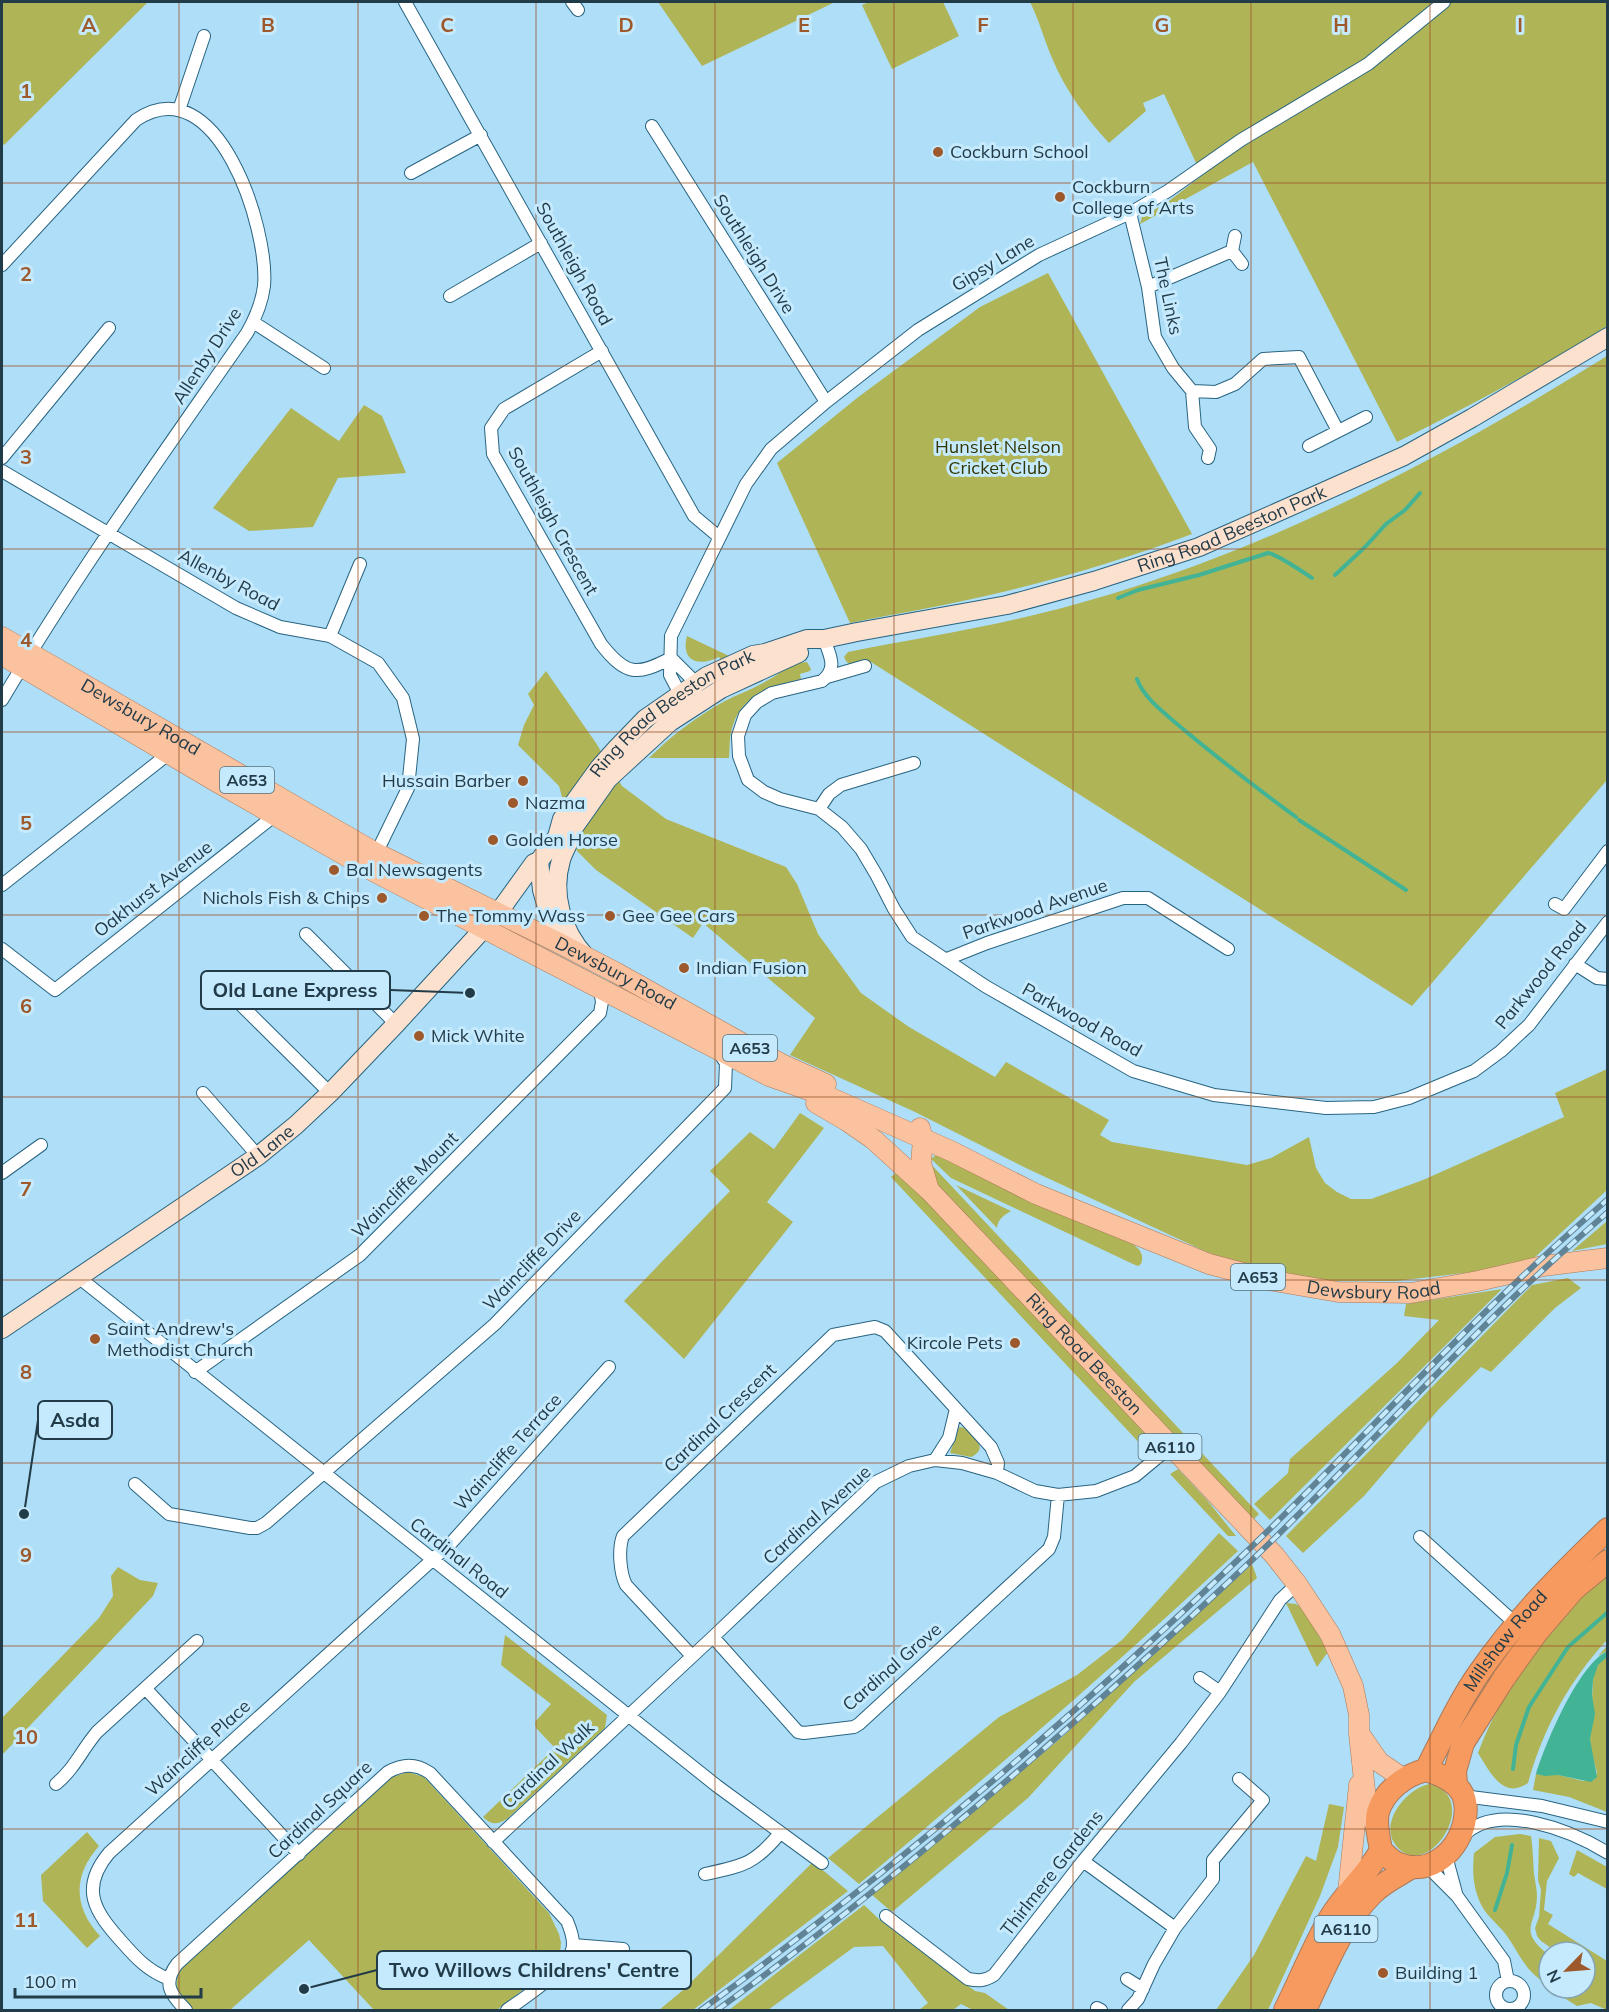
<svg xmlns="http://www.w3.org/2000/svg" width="1609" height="2012" viewBox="0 0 1609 2012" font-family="Mulish,sans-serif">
<rect width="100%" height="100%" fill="#afdef8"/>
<path fill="#afb556" d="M 2,2 L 148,2 L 4,145 L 2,143 Z
M 658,2 L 835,2 L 702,66 Z
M 869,2 L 943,2 L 959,36 L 892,69 L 862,5 Z
M 1030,2 L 1607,2 L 1607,326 C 1540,369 1469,406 1397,442 L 1253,162 L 1140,224 L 1142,217 L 1169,201 L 1243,144 L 1197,165 L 1164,94 L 1143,103 L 1146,111 L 1109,143 C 1086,118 1065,90 1052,58 C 1044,39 1039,20 1030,2 Z
M 1048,273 L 1192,534 C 1123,560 1053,581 981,597 C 938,607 894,614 850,623 L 777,463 L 857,398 L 980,307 Z
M 1607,356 L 1607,780 L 1412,1006 L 871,662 C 860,665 849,670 844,657 L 848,652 C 919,638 991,627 1062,608 C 1256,557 1437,462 1607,356 Z
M 364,405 L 382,416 L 406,473 L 338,478 L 313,527 L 249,531 L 213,508 L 291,408 L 339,441 Z
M 687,636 L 729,656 L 721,660 L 719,657 C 700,667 680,662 687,636 Z
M 807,662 L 811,669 L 810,671 L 800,674 L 801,679 C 772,686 743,694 733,725 C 729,735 730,748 729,758 L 649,758 C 671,736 696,717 723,702 C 738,694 755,688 770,679 C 781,673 793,662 807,662 Z
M 546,671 L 596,743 L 622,786 L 666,819 L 786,867 L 797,884 L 818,934 L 861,993 L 909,1027 L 995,1077 L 1006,1062 L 1109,1120 L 1100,1135 L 1112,1142 L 1247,1165 L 1271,1158 L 1309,1137 L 1316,1168 L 1325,1183 L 1337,1192 L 1351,1199 L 1371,1199 L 1423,1180 L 1564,1117 L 1555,1093 L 1607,1069 L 1607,1190 L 1533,1259 L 1473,1272 L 1396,1281 L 1329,1281 L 1279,1273 L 1211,1254 L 1028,1169 L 915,1112 L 790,1055 L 815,1018 L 703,923 L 693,938 L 596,870 L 577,851 L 559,786 L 518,745 L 524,725 L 534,705 L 528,694 Z
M 800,1113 L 824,1128 L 767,1202 L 793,1222 L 684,1359 L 624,1301 L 730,1191 L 710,1171 L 750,1132 L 774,1149 Z
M 937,1154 L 1130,1242 C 1139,1248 1145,1254 1141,1264 L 1138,1266 L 1133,1264 L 951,1178 L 931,1159 Z
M 928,1161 L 1259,1514 L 1252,1521 L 938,1189 Z
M 899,1171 L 1153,1441 L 1144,1448 L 891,1177 Z
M 956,1185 L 1011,1211 C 1003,1216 998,1219 997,1228 Z
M 1607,1221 L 1607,1244 L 1572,1251 Z
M 1568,1278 L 1581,1288 L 1555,1308 L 1491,1372 L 1481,1367 L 1439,1409 L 1364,1496 L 1303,1553 L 1286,1536 L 1532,1285 Z
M 1502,1289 L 1270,1520 L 1254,1504 L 1288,1473 L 1290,1459 L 1397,1363 L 1439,1320 L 1404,1316 L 1406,1304 Z
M 959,1427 L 966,1428 C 975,1438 989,1448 971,1457 L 950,1453 Z
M 1178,1469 L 1207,1500 L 1236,1536 L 1228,1536 L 1170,1474 Z
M 1219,1533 L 1238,1551 C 1115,1666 988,1776 859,1884 L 828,1858 L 999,1717 L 1077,1675 L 1122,1640 Z
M 1252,1564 L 1257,1578 L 1134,1682 L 1028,1798 L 892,1912 L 872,1895 L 1061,1738 Z
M 118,1567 L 140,1580 L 158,1583 L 153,1596 L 2,1755 L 2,1718 L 99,1618 L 113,1596 L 111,1576 Z
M 1607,1570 L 1607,1640 C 1569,1681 1543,1729 1528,1783 C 1503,1801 1489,1770 1478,1753 C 1504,1682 1556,1623 1607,1570 Z
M 1286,1603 L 1296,1604 L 1303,1608 L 1328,1652 L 1317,1667 Z
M 505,1635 L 607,1715 L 605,1728 L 507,1819 C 497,1825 491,1825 483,1817 L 555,1748 L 536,1728 L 535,1722 L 551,1704 L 501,1665 Z
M 1607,1646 L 1607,1812 L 1569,1797 L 1533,1790 L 1536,1774 L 1559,1775 L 1583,1781 L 1594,1780 L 1597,1773 L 1591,1750 L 1590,1739 L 1593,1680 L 1595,1671 L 1605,1652 L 1598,1656 Z
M 408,1772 L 424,1777 L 549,1913 L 559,1934 L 561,1943 L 560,1953 L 552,1967 L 497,2010 L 374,2010 L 309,1940 L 230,2010 L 193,2010 C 179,1995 169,1986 184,1966 L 392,1777 Z
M 1429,1784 C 1483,1796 1430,1881 1398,1848 C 1376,1825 1406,1789 1429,1784 Z
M 1329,1804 L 1344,1807 L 1338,1847 L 1320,1896 L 1268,2010 L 1216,2010 L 1254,1955 L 1306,1856 L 1316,1861 Z
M 87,1832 L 99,1846 C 73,1875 73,1907 100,1936 L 87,1948 L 43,1901 L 41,1875 Z
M 1520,1834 L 1531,1836 C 1533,1849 1533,1861 1534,1874 C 1535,1881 1537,1889 1537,1897 C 1536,1926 1517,1930 1549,1955 L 1549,1981 L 1545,1983 C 1525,1970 1520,1955 1507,1936 C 1500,1926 1489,1918 1483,1908 C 1473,1891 1472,1871 1474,1853 L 1495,1837 Z
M 1539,1838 L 1551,1841 L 1559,1858 L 1547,1881 L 1544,1910 L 1553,1915 L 1548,1924 L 1607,1961 L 1607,2010 L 1591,2003 L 1577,2006 L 1550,1989 L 1585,1988 L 1585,1952 L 1557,1952 L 1541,1941 L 1537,1936 L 1535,1928 L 1539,1917 L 1541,1890 L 1538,1880 Z
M 1577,1850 L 1607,1867 L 1607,1889 L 1578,1873 L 1574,1877 L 1569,1874 Z
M 813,1862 L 848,1891 L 693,2010 L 659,2010 L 682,1991 Z
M 864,1905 L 880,1920 L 975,1991 L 985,1993 L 1009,2010 L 973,2010 L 961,2004 L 953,2010 L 919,2010 L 928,2003 L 883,1946 L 854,1947 L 768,2010 L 729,2010 Z"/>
<path fill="#42b395" d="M 1606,1652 L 1607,1657 L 1598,1665 L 1593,1680 L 1592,1695 L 1595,1714 L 1590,1739 L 1597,1777 L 1591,1782 L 1558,1775 L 1545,1776 L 1536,1774 C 1545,1744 1578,1666 1606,1652 Z"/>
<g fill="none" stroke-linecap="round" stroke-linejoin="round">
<path stroke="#42b395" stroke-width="4" d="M 1335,575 L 1365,547 L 1386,524 L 1405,510 L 1420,493
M 1118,598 L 1138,590 L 1199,575 L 1268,553 C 1275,553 1303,572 1312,578
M 1137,679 C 1144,699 1167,715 1183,729 C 1220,760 1258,789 1296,817
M 1299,820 L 1406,890
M 1513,1769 L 1516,1745 L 1529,1707 L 1568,1647 L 1608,1612
M 1495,1910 L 1507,1873 L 1512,1845"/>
<defs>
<path id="street" d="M 405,2 L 694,516 L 719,537
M 572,2 L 578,10
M 179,110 L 204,36
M 652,126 L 826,402
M 411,173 L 481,135
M 1130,213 L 1148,287 L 1155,337 L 1173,368 L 1192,391 L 1216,392 L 1235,384 L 1263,359 L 1299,357 L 1338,431
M 1232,251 L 1242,264
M 2,265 L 136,120 C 217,65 269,229 264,286 C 262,302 255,319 247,333 C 163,454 77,573 2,700
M 1148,287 L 1232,251 L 1235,236
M 450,296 L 541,243
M 253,322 L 324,368
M 602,351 L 504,409 L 491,428 L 493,454 L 601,644 C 626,676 637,676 671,658
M 1192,391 L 1195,427 L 1210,449 L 1208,458
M 1309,446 L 1366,417
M 2,458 L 109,328
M 2,471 L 236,608 L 280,627 L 330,636 L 378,663 L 403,698 L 413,739 L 408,788 L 374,858
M 330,636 L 360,564
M 824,639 C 830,655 838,669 822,681 L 772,693 L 757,702 L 745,715 L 738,736 L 739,756 L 748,780 L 764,792 L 780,799 L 819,809 L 842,827 L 861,849 L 877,876 L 894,909 L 912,937 L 985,986 L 1133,1071 L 1214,1095 L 1326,1108 L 1374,1107 L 1409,1098 L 1474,1071 L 1501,1051 L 1529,1025 L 1608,922
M 671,658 L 696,683 L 696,689
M 827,677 L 865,666
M 687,697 L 680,694 L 670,675 L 671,636 L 746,484 L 771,449 L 826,402 L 918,330 L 1039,255 L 1130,213 L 1168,191 L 1241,140 L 1368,64 L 1444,2
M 819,809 L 829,794 L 841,785 L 914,763
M 2,885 L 172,751
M 1555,904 L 1564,909 L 1608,851
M 306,934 L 396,1024
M 2,949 L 55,990 L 274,816
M 947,959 L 987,943 L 1123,898 L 1148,898 L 1228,949
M 1575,964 L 1597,978 L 1608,979
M 236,1000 L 330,1093
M 203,1093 L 258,1156
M 2,1173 L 41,1145
M 77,1276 L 717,1786 L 822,1863
M 195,1372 L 360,1255 L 600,1013 L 602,1002 L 600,990
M 935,1460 L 949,1438 L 956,1409
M 135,1484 L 169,1514 L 250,1528 L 257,1528 L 266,1523 L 495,1324 L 725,1088 L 726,1063 L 718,1051
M 1420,1537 L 1516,1624
M 713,1637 L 798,1732 L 804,1733 L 854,1727 L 859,1724 L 1049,1549 L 1054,1537 L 1058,1495
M 692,1656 L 626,1585 C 620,1573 618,1549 623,1536 L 833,1335 L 875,1327 L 885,1331 L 991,1447 L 998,1463 L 997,1473
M 1200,1678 L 1220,1692
M 146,1689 L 299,1854
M 56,1784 C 75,1768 81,1751 97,1732 L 197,1641
M 1463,1796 L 1542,1806 L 1608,1822
M 1463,1836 C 1497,1800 1572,1831 1608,1853
M 493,1842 L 713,1637 L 876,1482 L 909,1466 L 935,1460 L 962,1463 L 997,1473 L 1035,1491 L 1058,1495 L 1096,1491 L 1135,1476 L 1170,1447
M 1446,1856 L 1456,1893
M 1083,1861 L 1175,1928
M 1427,1866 L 1457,1896 L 1504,1961 L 1508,1981
M 705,1874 C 743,1866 755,1864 780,1833
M 886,1916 L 968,1979 C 979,1981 985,1981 994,1975 L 1083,1861 L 1181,1743 L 1220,1692 L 1280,1600 L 1297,1584
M 573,1945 L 623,1949
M 169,1979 C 148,1971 136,1958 122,1942 C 95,1912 79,1889 109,1853 L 452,1542 L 609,1367
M 1127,1979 L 1143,1989
M1496 1995a14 14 0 1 1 28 0a14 14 0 1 1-28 0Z
M 1097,2008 L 1101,2010
M 186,2010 C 171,1995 162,1984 177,1964 L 388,1772 C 403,1764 415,1763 430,1773 L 567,1921 C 570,1928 573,1936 573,1944 C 573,1967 525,1997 507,2010
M 1128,2010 L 1138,1999 L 1154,1964 L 1175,1928 L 1213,1879 L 1213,1860 L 1263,1800 L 1239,1779"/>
<g id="secondary">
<path d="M 572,830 C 571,842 564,849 561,860 C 551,894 562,931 585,956"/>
<path d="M 557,837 L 572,830 L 608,779 L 670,722 L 721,689 L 799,653"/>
<path d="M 539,861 L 542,890 L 557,942"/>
<path id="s1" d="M 2,1329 L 258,1156 L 296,1125 L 330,1093 L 396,1024 L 498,913 L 534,863 L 539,861 L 557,837 L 562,819 L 599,768 L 616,749 L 645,719 L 707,676 L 753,655 L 765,653 L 807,639 L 824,639 L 857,632 L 1007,605 L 1094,581 L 1199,547 L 1404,456 L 1472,418 L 1608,337"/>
</g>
<g id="primary">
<path id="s2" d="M 2,637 L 376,853 L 557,942 L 615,972 L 740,1042 L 784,1065 L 826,1084"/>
<path id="s3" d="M 2,655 L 220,784 L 369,869 L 769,1076 L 829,1097 L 951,1151 L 1036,1194 L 1209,1264 L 1274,1281 L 1338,1292 L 1411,1293 L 1478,1281 L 1543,1266 L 1608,1258"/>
<path id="s4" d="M 816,1103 L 847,1121 L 873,1139 L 929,1190 L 1275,1556 L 1297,1584 L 1330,1634 L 1353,1686 L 1359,1715 L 1359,1734 L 1366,1800 L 1377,1829"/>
<path d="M 920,1128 L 923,1140 L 921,1163 L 929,1190"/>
<path d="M 1361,1736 L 1379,1762 L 1404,1779"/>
<path d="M 1348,1892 L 1359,1785"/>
</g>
<g id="highway">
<path id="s5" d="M 1426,1770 C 1443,1737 1458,1703 1479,1673 C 1516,1619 1561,1574 1608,1529"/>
<path d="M 1426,1770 C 1439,1774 1457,1782 1463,1795 C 1466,1802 1466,1812 1465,1818 C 1461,1849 1431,1877 1399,1864 C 1392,1862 1386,1855 1381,1850 C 1379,1838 1375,1824 1378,1812 C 1384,1791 1405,1775 1426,1770 Z"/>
<path d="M 1456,1785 L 1455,1771 L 1463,1743 L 1504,1678 L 1537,1632 L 1574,1589 L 1608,1561"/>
<path d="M 1285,2010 C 1300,1980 1313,1947 1330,1918 C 1345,1893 1367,1875 1381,1850"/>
<path d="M 1305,2010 C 1324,1971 1341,1924 1373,1893 C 1384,1882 1399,1875 1412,1867"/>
</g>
</defs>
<use href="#street" stroke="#286480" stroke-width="14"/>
<use href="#secondary" stroke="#286480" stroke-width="20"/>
<use href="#primary" stroke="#ac7957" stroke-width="21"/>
<use href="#highway" stroke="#ac7957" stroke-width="24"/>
<use href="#street" stroke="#fff" stroke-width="12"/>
<use href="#secondary" stroke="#fce1cf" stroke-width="18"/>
<use href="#primary" stroke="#fac29f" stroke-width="20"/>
<use href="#highway" stroke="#f69a5f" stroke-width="22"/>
<defs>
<path id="rail" d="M 701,2010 C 892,1872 1074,1717 1244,1554 C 1334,1468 1418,1376 1508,1290 C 1540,1259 1574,1229 1608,1199
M 717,2010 C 905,1874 1082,1720 1251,1561 C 1341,1475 1425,1383 1514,1297 C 1544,1268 1576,1240 1608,1212"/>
</defs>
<use href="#rail" stroke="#618396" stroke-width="6"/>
<use href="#rail" stroke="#c6eafd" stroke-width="4" stroke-dasharray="11" stroke-linecap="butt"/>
</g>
<path fill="none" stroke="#9d592b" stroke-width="1.5" stroke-opacity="0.55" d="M 179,2 L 179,2010M 358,2 L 358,2010M 536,2 L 536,2010M 715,2 L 715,2010M 894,2 L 894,2010M 1073,2 L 1073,2010M 1251,2 L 1251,2010M 1430,2 L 1430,2010M 2,183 L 1608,183M 2,366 L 1608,366M 2,549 L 1608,549M 2,732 L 1608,732M 2,915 L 1608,915M 2,1097 L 1608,1097M 2,1280 L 1608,1280M 2,1463 L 1608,1463M 2,1646 L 1608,1646M 2,1829 L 1608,1829"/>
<g fill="#9d592b" stroke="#c6eafd" stroke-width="2">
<circle cx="938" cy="152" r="6"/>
<circle cx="1060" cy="197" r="6"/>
<circle cx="523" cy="781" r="6"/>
<circle cx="513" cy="803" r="6"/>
<circle cx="493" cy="840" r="6"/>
<circle cx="334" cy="870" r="6"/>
<circle cx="382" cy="898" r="6"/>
<circle cx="424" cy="916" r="6"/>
<circle cx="610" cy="916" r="6"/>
<circle cx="684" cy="968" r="6"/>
<circle cx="419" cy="1036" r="6"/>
<circle cx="95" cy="1339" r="6"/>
<circle cx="1015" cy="1343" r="6"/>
<circle cx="1383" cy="1973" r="6"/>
</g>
<g text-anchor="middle" stroke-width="6" stroke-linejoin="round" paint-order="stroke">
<g fill="#c6eafd" stroke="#53707e" stroke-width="1.5">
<rect x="220" y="767" width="54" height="26" rx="4.5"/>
<rect x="723" y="1035" width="54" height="26" rx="4.5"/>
<rect x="1231" y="1264" width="54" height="26" rx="4.5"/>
<rect x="1138.5" y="1434" width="63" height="26" rx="4.5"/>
<rect x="1314.5" y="1916" width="63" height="26" rx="4.5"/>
</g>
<g font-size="16" font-weight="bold" fill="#223b48">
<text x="247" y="786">A653</text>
<text x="750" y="1054">A653</text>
<text x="1258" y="1283">A653</text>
<text x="1170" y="1453">A6110</text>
<text x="1346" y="1935">A6110</text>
</g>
<g font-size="18" fill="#223b48" stroke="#c6eafd" text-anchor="start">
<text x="950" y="158">Cockburn School</text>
<text x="1072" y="193">Cockburn<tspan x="1072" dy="21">College of Arts</tspan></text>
<text x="511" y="787" text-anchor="end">Hussain Barber</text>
<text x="525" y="809">Nazma</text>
<text x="505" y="846">Golden Horse</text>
<text x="346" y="876">Bal Newsagents</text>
<text x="370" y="904" text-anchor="end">Nichols Fish &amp; Chips</text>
<text x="436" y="922">The Tommy Wass</text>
<text x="622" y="922">Gee Gee Cars</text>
<text x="696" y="974">Indian Fusion</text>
<text x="431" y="1042">Mick White</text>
<text x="107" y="1335">Saint Andrew's<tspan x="107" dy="21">Methodist Church</tspan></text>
<text x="1003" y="1349" text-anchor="end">Kircole Pets</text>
<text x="1395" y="1979">Building 1</text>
</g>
<g font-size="18" fill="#223b48" stroke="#c6eafd">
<text transform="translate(754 254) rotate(58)" y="6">Southleigh Drive</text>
<text transform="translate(993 263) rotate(-31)" y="6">Gipsy Lane</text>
<text transform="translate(574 264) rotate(61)" y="6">Southleigh Road</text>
<text transform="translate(1168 296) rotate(78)" y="6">The Links</text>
<text transform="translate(207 356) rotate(-57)" y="6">Allenby Drive</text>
<text transform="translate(553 521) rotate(61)" y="6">Southleigh Crescent</text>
<text dy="6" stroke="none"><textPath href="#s1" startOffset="1520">Ring Road Beeston Park</textPath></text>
<text transform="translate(229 580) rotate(28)" y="6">Allenby Road</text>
<text dy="6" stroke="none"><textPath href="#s2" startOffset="160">Dewsbury Road</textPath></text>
<text dy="6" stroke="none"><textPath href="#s1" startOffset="922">Ring Road Beeston Park</textPath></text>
<text transform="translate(153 889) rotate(-38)" y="6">Oakhurst Avenue</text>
<text transform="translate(1035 909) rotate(-19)" y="6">Parkwood Avenue</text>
<text dy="6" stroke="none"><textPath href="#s2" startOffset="700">Dewsbury Road</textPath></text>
<text transform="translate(1541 975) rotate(-51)" y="6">Parkwood Road</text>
<text transform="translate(1082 1020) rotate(29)" y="6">Parkwood Road</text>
<text dy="6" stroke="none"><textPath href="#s1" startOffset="315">Old Lane</textPath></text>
<text transform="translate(405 1185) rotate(-45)" y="6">Waincliffe Mount</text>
<text transform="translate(532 1260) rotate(-46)" y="6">Waincliffe Drive</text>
<text dy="6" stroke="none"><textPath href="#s3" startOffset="1522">Dewsbury Road</textPath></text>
<text dy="6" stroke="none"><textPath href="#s4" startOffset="369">Ring Road Beeston</textPath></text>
<text transform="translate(720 1418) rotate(-44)" y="6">Cardinal Crescent</text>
<text transform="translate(508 1452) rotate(-48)" y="6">Waincliffe Terrace</text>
<text transform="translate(817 1515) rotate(-42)" y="6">Cardinal Avenue</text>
<text transform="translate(459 1558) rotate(38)" y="6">Cardinal Road</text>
<text dy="6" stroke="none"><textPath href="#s5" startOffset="152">Millshaw Road</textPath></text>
<text transform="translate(892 1667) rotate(-41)" y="6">Cardinal Grove</text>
<text transform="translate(198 1748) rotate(-42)" y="6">Waincliffe Place</text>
<text transform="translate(548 1765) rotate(-43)" y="6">Cardinal Walk</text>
<text transform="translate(320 1810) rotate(-43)" y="6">Cardinal Square</text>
<text transform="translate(1052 1873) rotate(-52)" y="6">Thirlmere Gardens</text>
</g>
<g font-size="18" fill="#343604" stroke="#c6eafd">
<text x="998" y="453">Hunslet Nelson<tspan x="998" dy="21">Cricket Club</tspan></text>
</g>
</g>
<g font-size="20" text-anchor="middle" font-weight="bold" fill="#9d592b" stroke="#c6eafd" stroke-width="6" stroke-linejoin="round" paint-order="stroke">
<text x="89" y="32">A</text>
<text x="268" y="32">B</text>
<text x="447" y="32">C</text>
<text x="626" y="32">D</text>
<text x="804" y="32">E</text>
<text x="983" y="32">F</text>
<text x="1162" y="32">G</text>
<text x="1341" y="32">H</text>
<text x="1520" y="32">I</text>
<text x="26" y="98">1</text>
<text x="26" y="281">2</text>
<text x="26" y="464">3</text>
<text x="26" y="647">4</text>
<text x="26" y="830">5</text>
<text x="26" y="1013">6</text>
<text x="26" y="1196">7</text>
<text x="26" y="1379">8</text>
<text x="26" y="1562">9</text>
<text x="26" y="1744">10</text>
<text x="26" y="1927">11</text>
</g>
<path fill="none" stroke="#223b48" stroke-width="2" d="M470 993L390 990M24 1514L38 1420M304 1989L377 1970"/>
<g fill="#223b48" stroke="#c6eafd" stroke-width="2">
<circle cx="470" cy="993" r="6"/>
<circle cx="24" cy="1514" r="6"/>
<circle cx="304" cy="1989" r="6"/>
</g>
<g fill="#c6eafd" stroke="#223b48" stroke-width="2">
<rect x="201" y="971" width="189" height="38" rx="6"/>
<rect x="38" y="1401" width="74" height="38" rx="6"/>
<rect x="377" y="1951" width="314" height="38" rx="6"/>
</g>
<g font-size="20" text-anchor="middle" font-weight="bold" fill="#223b48">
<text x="295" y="997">Old Lane Express</text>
<text x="75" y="1427">Asda</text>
<text x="534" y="1977">Two Willows Childrens' Centre</text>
</g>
<rect width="1609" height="2012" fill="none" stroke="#223b48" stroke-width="6"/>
<g transform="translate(1567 1970) rotate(245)"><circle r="28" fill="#c6eafd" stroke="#84a4b5" stroke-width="1.5"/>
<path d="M0-4.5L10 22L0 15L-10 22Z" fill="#9d592b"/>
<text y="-9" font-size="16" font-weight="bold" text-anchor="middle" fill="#223b48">N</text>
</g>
<path d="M15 1988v9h186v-9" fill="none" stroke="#223b48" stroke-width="3"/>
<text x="24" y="1988" font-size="18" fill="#223b48" stroke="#c6eafd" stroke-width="4.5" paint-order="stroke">100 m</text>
</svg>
